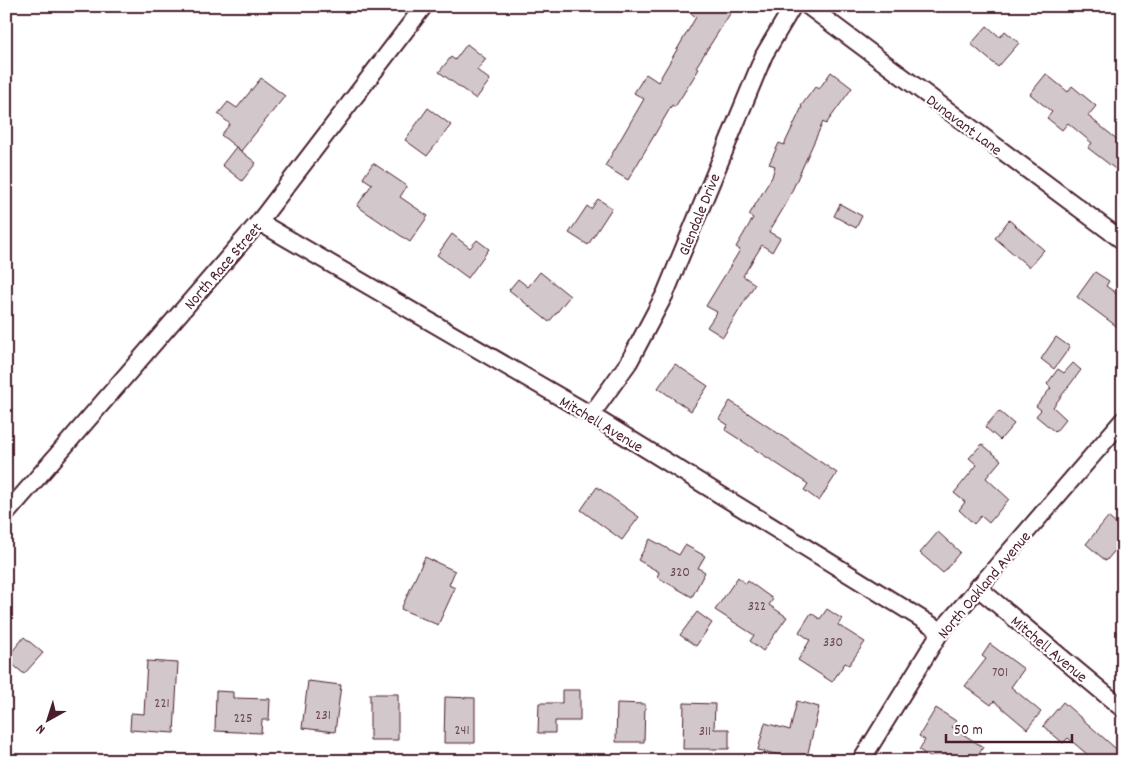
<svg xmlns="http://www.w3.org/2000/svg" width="1129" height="767" viewBox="0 0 1129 767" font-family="Dekko,sans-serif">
<rect width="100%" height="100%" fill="#fff"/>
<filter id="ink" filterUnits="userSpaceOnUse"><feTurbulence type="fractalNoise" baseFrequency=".02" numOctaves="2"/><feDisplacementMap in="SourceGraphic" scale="10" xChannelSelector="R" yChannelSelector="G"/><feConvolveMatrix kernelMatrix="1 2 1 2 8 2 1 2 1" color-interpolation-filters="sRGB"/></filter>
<g filter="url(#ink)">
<path fill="#d2c7cb" stroke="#4a1f2b" d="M 680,6 L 735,6 L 696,67 L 699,69 L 675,107 L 672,105 L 628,180 L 605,166 L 644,99 L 634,93 L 646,74 L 658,82 L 696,17 Z
M 987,26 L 1000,37 L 1005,31 L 1019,43 L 998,67 L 971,44 Z
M 467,44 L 486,59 L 477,70 L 490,80 L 476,99 L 439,72 L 451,57 L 455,60 Z
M 831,72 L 852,88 L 826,124 L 823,122 L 786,204 L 769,232 L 780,238 L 772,252 L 762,245 L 743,276 L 755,284 L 723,337 L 707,327 L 717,312 L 706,306 L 740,250 L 736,247 L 753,218 L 749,215 L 772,177 L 775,166 L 769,164 L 779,143 L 784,145 L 802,107 L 801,106 L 815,87 L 819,89 Z
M 1046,74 L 1068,92 L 1072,86 L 1096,106 L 1088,116 L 1123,144 L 1123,175 L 1088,148 L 1092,143 L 1068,123 L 1062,130 L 1047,118 L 1052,112 L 1030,94 Z
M 261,78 L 285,96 L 241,151 L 221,135 L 230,124 L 218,114 L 228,102 L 237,108 Z
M 428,108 L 451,125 L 427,156 L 405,140 Z
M 236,147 L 256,163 L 242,181 L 222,165 Z
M 373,163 L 407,186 L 400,197 L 428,216 L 410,242 L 357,206 L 372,184 L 363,178 Z
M 598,199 L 612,208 L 588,245 L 569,233 L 587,206 L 591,209 Z
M 840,204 L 862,216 L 856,228 L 834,216 Z
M 1009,220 L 1044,250 L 1029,267 L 995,238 Z
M 452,234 L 470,248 L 477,240 L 489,249 L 468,278 L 437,255 Z
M 540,272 L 570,296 L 549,322 L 509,290 L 518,279 L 528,287 Z
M 1095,272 L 1109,281 L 1106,286 L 1123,298 L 1123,331 L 1077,297 Z
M 1056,337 L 1070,347 L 1054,369 L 1041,359 Z
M 1073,363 L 1081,370 L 1053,407 L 1066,419 L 1055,432 L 1036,416 L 1041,410 L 1036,406 L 1051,388 L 1047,384 L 1058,369 L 1064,373 Z
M 675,364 L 708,386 L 691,411 L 658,388 Z
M 730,401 L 837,473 L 819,501 L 804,490 L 808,484 L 725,430 L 728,425 L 719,419 Z
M 999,411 L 1014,424 L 1000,440 L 985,427 Z
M 982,444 L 1001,460 L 986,478 L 1009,499 L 989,523 L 981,516 L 974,524 L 959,510 L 965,502 L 954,493 L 977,465 L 969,458 Z
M 597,487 L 639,517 L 622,540 L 581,510 Z
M 1108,517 L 1123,530 L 1123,541 L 1106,561 L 1086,544 Z
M 938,532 L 960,552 L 943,573 L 920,553 Z
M 650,539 L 679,555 L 685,545 L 705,556 L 698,568 L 705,572 L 692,597 L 657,577 L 659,572 L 638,560 Z
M 425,557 L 455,571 L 449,585 L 455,588 L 438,625 L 401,609 Z
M 738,577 L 746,584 L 748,581 L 773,599 L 769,605 L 787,617 L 763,651 L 750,641 L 754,635 L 715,610 Z
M 827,609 L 842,619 L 838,625 L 865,642 L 849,665 L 845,663 L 832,682 L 798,660 L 810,640 L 799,632 L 811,613 L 820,619 Z
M 697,612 L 712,623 L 696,646 L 680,635 Z
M 24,637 L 43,653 L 24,674 L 6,659 Z
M 990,644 L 1024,669 L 1011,687 L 1041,712 L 1027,729 L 994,701 L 991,705 L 965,686 L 986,659 L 982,656 Z
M 147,661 L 178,663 L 174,733 L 130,730 L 131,713 L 144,714 Z
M 308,681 L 341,685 L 335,732 L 302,728 Z
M 562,690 L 580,690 L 580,721 L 555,721 L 555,733 L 538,733 L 539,703 L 562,703 Z
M 216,691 L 233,692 L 233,698 L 270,699 L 269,720 L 262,720 L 261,733 L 215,731 Z
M 370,694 L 398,694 L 398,740 L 370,740 Z
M 445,697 L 475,698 L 475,743 L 444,743 Z
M 797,701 L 819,707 L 806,761 L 758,750 L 765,723 L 790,730 Z
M 1063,702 L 1123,755 L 1123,761 L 1095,761 L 1068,738 L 1063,743 L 1043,726 Z
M 617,703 L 645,704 L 644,742 L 616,742 Z
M 684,703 L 715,704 L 714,729 L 729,729 L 729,749 L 683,749 Z
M 936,708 L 956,721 L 952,727 L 983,747 L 975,761 L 936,761 L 919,750 L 925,740 L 919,736 Z"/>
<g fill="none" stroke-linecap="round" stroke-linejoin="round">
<defs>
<path id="minor" d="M 808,6 L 1123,241
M 259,222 L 591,415 L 941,631
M 591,415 L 629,362 L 665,294 L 764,55 L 793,6
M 6,514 L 259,222 L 424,6
M 977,587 L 1123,709
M 861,761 L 941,631 L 1123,420"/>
</defs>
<use href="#minor" stroke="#4a1f2b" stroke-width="20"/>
<use href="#minor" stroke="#fff" stroke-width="16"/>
</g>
</g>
<g text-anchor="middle" stroke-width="4.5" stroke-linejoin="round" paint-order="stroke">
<g font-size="14" fill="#6c4953">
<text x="680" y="576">320</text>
<text x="757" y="610">322</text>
<text x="833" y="646">330</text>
<text x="1000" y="676">701</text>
<text x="162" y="707">221</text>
<text x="323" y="719">231</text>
<text x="243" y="722">225</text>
<text x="462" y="734">241</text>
<text x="705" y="735">311</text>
</g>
<g font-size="16" fill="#4a1f2b" stroke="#fff">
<text transform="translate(965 124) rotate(37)" y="6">Dunavant Lane</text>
<text transform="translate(698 214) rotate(-68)" y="6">Glendale Drive</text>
<text transform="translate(222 265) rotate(-49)" y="6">North Race Street</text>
<text transform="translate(602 423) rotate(31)" y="6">Mitchell Avenue</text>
<text transform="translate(983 584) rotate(-50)" y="6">North Oakland Avenue</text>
<text transform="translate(1050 648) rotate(40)" y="6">Mitchell Avenue</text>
</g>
</g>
<rect width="1129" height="767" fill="none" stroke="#fff" stroke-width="25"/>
<rect x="12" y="12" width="1104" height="742" fill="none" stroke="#4a1f2b" stroke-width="2" filter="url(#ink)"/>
<g transform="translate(48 720) rotate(219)" stroke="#ffffff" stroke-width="4" paint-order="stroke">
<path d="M0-4L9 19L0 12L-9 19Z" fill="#4a1f2b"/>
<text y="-8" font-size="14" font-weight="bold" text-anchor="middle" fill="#4a1f2b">N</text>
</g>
<path d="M946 734v8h126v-8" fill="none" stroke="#4a1f2b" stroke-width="2.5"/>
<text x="954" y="734" font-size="15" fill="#4a1f2b" stroke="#ffffff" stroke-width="4" paint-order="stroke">50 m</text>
</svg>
